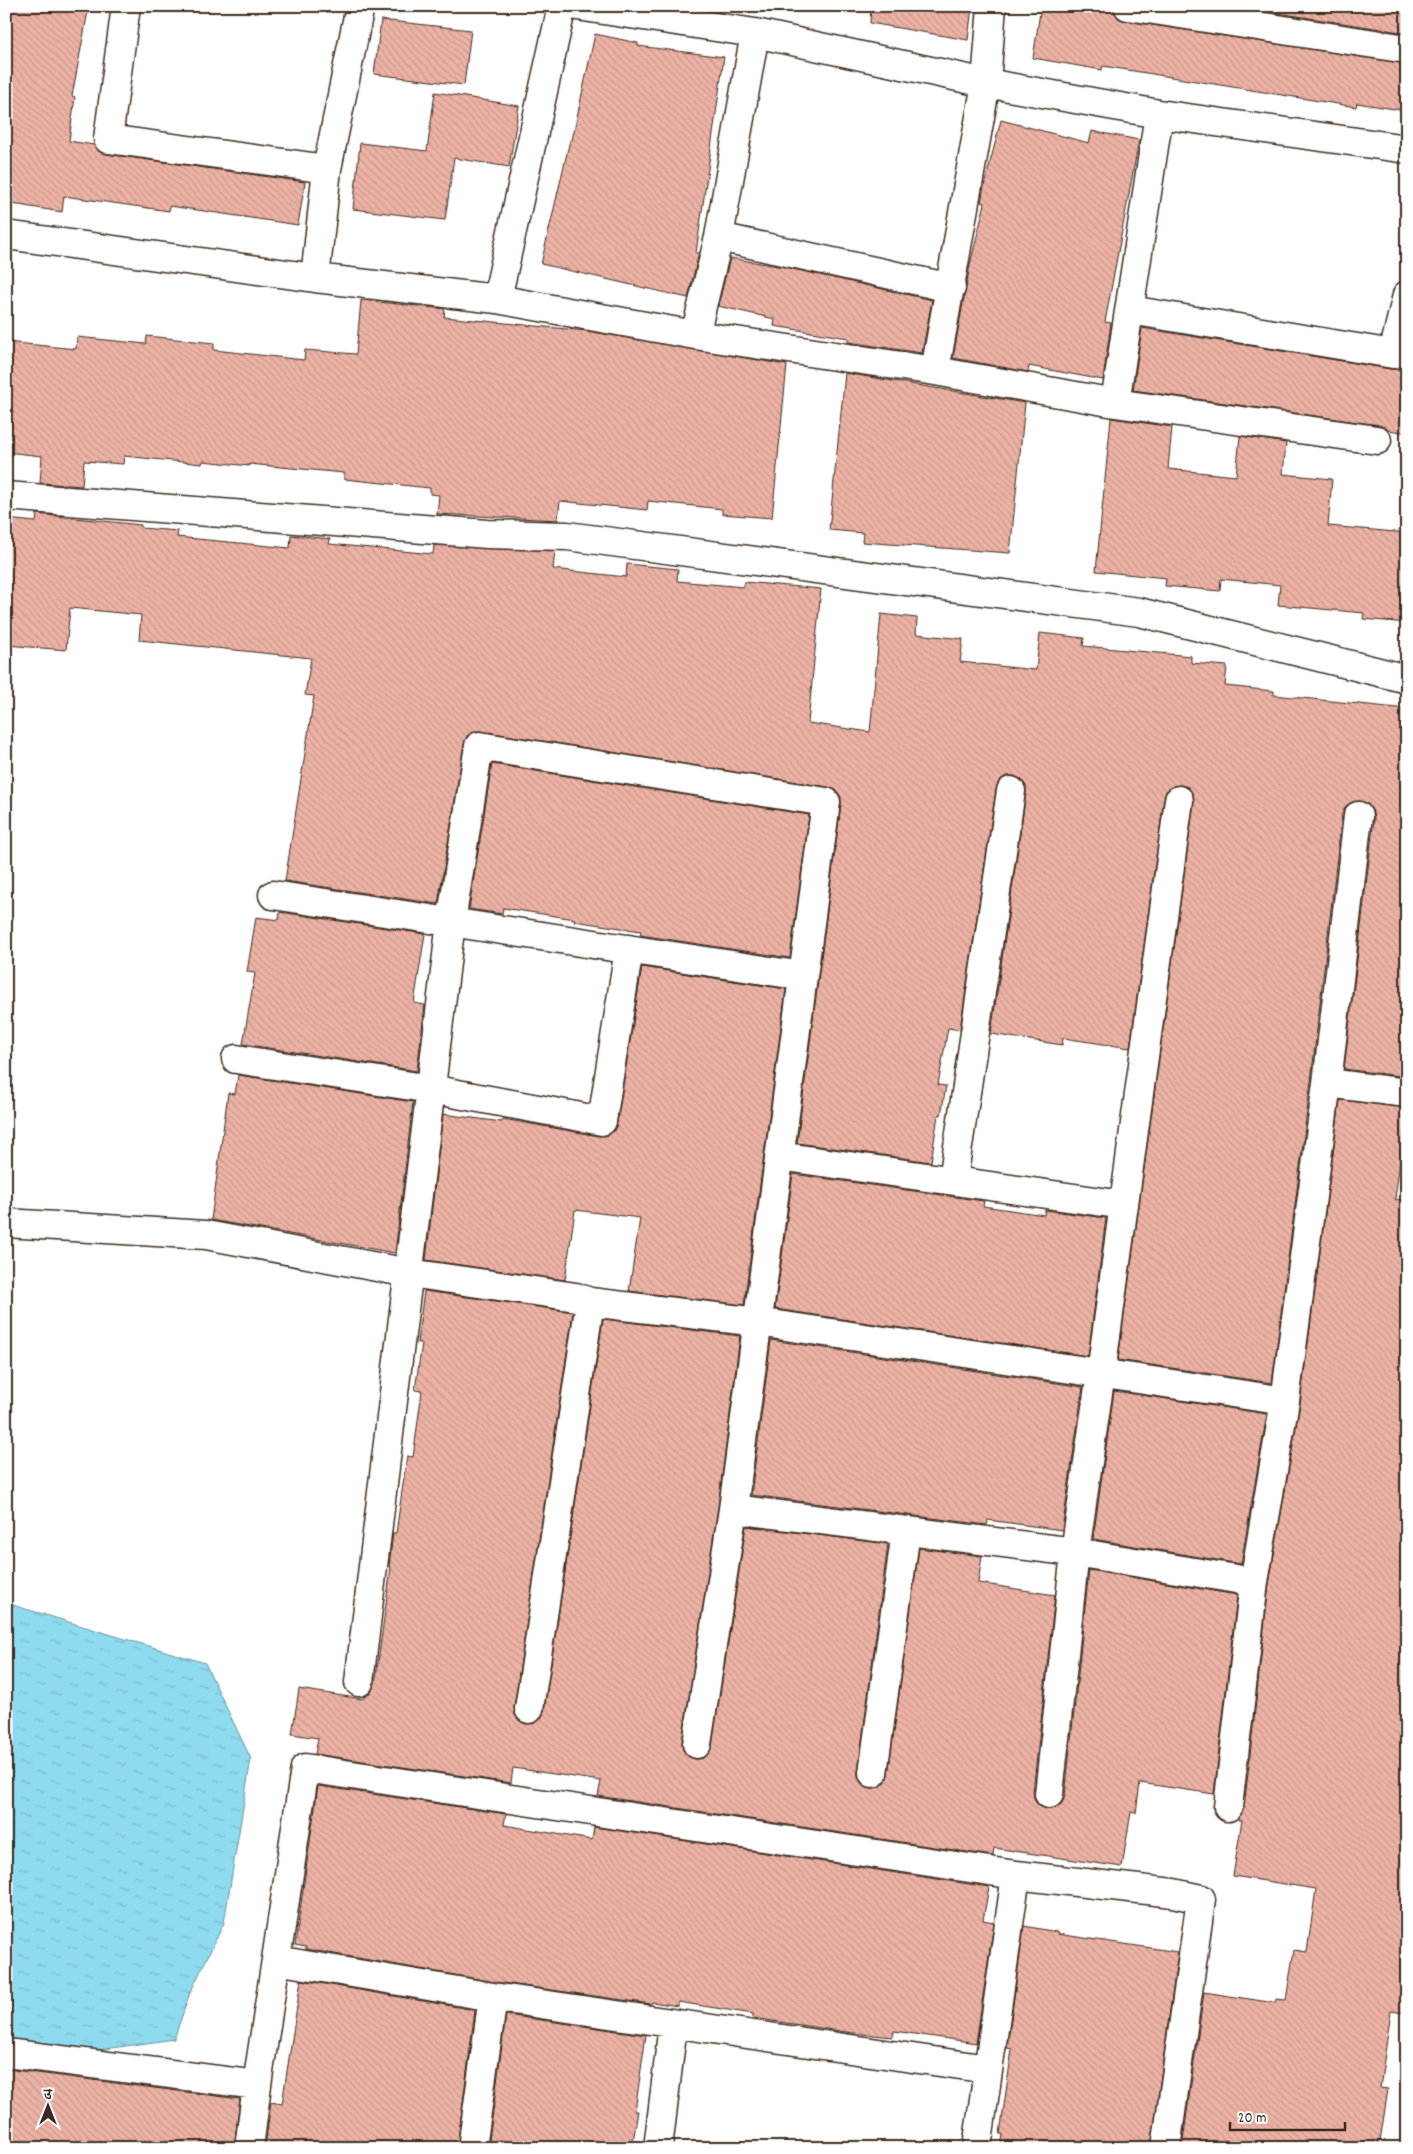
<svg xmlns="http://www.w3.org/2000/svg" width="1413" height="2154" viewBox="0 0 1413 2154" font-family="Dekko,'Playpen Sans Deva',sans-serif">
<defs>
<pattern id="water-ripples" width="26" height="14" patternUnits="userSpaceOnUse" patternTransform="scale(1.25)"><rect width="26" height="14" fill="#8edaee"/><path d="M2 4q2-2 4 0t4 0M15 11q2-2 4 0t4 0" fill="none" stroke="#7bbbcc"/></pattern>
<pattern id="building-back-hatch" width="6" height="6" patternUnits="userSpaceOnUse" patternTransform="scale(1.25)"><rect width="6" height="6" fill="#ecb2a5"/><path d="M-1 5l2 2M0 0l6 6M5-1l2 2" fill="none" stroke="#cb998e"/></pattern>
</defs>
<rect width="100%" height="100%" fill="#fff"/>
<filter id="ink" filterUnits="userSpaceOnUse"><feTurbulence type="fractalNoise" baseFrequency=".02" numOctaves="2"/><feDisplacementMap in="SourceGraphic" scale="10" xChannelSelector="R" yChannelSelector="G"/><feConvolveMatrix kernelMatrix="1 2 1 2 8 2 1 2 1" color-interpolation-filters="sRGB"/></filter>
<g filter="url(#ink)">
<path fill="url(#water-ripples)" stroke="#6d949b" d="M 6,1603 L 205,1663 L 251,1759 L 224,1923 L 190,1993 L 174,2039 L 71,2054 L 6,2045 Z"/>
<path fill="url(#building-back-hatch)" stroke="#3b2a1e" d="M 9,6 L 89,6 L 72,96 L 75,97 L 69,141 L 94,145 L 98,151 L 106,154 L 305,182 L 298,225 L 170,206 L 169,211 L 64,196 L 62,212 L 6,203 L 6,24 Z
M 871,6 L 972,6 L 968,40 L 870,23 Z
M 1041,6 L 1113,6 L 1118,18 L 1126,21 L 1407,64 L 1407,111 L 1357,103 L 1356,107 L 1103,66 L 1102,70 L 1033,58 Z
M 1232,6 L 1407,6 L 1407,33 Z
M 381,20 L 471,30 L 464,85 L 374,74 Z
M 595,34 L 638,43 L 638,46 L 724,57 L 696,253 L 699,253 L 688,298 L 541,264 L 570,140 L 572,140 Z
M 435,92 L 519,106 L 509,167 L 454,158 L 445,220 L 353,209 L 360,143 L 427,151 Z
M 1001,120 L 1089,143 L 1092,131 L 1139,140 L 1105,322 L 1111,323 L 1103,380 L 1029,366 L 1028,372 L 953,358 L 970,265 L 985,203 L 981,202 L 984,186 Z
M 730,258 L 784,267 L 932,300 L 922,353 L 848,342 L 848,338 L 774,326 L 775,319 L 718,306 Z
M 361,300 L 445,309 L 444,317 L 587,331 L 787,365 L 772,518 L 722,514 L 722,509 L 648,501 L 647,510 L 560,501 L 558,520 L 437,514 L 439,495 L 430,494 L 430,488 L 344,479 L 344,473 L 249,464 L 249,466 L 203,461 L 202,464 L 124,456 L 123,464 L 84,461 L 82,486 L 40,483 L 42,456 L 6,452 L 6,342 L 76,349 L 77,337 L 146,344 L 147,336 L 214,343 L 214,350 L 304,360 L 305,350 L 356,354 Z
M 1142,328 L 1390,369 L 1407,370 L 1407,433 L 1389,430 L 1379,425 L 1133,390 Z
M 845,373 L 1025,403 L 1010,553 L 862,542 L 863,533 L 829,530 Z
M 1111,418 L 1172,427 L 1168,469 L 1236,476 L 1240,436 L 1286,443 L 1283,474 L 1332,479 L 1328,526 L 1407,533 L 1407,623 L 1363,619 L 1364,613 L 1278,605 L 1280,585 L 1221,579 L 1220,591 L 1165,586 L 1166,578 L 1096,571 Z
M 37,514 L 141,525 L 141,528 L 178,531 L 177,537 L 290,548 L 291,535 L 330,539 L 329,544 L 433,554 L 434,545 L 555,551 L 553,569 L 626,577 L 627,564 L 678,569 L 677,581 L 744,587 L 744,582 L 821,589 L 808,723 L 870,732 L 881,614 L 917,618 L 916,634 L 963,639 L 960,662 L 1036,670 L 1040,633 L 1084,638 L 1083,646 L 1191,656 L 1191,663 L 1227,666 L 1225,686 L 1274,691 L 1274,695 L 1407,709 L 1407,1077 L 1344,1069 L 1374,818 L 1372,810 L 1368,804 L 1360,801 L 1352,802 L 1346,806 L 1342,814 L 1311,1081 L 1272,1383 L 1118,1360 L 1194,802 L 1193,794 L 1188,787 L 1181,785 L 1173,786 L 1166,791 L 1164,798 L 1130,1048 L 1063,1038 L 1062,1045 L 991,1034 L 1026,793 L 1026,786 L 1021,779 L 1014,776 L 1006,776 L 999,781 L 996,789 L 960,1030 L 948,1028 L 938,1085 L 946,1086 L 941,1115 L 938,1115 L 931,1162 L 797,1143 L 841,804 L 841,797 L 836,790 L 828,787 L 481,731 L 474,731 L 467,736 L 464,744 L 438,904 L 285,881 L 314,696 L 305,695 L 311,658 L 139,640 L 141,615 L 70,608 L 66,650 L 6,645 L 6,519 L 36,522 Z
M 492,764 L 809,815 L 790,958 L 640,935 L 641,931 L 574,921 L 575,919 L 503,908 L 502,914 L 469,909 Z
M 280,912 L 425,934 L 414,1003 L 425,1005 L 417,1071 L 243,1044 L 255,973 L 247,972 L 256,917 L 279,920 Z
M 642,967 L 786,989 L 744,1305 L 629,1291 L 640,1218 L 575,1210 L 565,1280 L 426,1260 L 443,1114 L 502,1122 L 503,1119 L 599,1136 L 608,1135 L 614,1131 L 617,1123 Z
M 238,1075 L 413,1102 L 395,1253 L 211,1220 L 228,1093 L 235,1094 Z
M 1340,1100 L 1407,1108 L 1395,1199 L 1407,1201 L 1407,1989 L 1403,2013 L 1391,2011 L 1380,2088 L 1388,2089 L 1379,2148 L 1182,2148 L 1204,1992 L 1275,2003 L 1276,1999 L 1286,2000 L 1294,1950 L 1307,1952 L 1316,1889 L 1233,1876 L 1242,1820 L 1239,1820 L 1239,1817 L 1244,1809 L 1269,1584 L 1300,1404 Z
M 793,1174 L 984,1201 L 983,1206 L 1044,1215 L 1045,1210 L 1106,1218 L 1088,1356 L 775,1309 Z
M 424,1291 L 573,1312 L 514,1707 L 515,1715 L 520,1721 L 527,1724 L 535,1723 L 541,1718 L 544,1711 L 603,1319 L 740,1336 L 718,1507 L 682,1742 L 683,1750 L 688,1756 L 695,1759 L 703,1758 L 709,1753 L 712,1746 L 746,1526 L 888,1544 L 858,1771 L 858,1778 L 863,1785 L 871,1788 L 879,1787 L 885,1783 L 888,1775 L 919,1548 L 982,1556 L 978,1583 L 1055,1595 L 1033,1792 L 1035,1801 L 1039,1806 L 1047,1809 L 1056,1808 L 1062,1803 L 1065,1796 L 1089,1570 L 1237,1595 L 1214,1794 L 1140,1783 L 1136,1813 L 1131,1812 L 1122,1867 L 994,1848 L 993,1856 L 598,1796 L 601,1781 L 513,1768 L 511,1783 L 315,1754 L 318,1738 L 292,1734 L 299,1689 L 362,1699 L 371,1692 L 375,1684 L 391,1567 L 389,1566 L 393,1533 L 396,1533 L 407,1456 L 413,1457 L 422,1391 L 415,1390 L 422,1343 L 417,1343 Z
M 771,1340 L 1083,1387 L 1062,1530 L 988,1520 L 987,1525 L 751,1495 Z
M 1114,1391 L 1267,1414 L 1241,1564 L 1093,1539 Z
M 318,1786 L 506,1814 L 504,1825 L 592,1840 L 594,1827 L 989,1887 L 983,1920 L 994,1922 L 976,2043 L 894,2031 L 893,2037 L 853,2033 L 753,2018 L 753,2014 L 678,2002 L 678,2006 L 652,2002 L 651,2004 L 495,1982 L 306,1949 L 306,1947 L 295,1945 Z
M 1024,1926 L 1057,1932 L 1057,1934 L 1178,1952 L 1151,2148 L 1001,2148 L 1003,2134 L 1000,2134 L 1012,2049 L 1007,2048 Z
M 301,1980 L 475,2010 L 457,2148 L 265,2148 L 271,2102 L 282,2104 Z
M 506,2015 L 646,2035 L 635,2111 L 638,2111 L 632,2148 L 488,2148 Z
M 6,2069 L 240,2099 L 234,2148 L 6,2148 Z"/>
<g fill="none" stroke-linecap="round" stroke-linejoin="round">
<defs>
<path id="minor" d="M 126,6 L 108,139 L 327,169 L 360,6
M 562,6 L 497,299 L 695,335 L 935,371 L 1115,403 L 1159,114
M 577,6 L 755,33 L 986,83 L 1159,114 L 1407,149
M 1128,6 L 1407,49
M 6,235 L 315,278 L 497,299
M 719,237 L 951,288
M 315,278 L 327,169
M 1130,310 L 1393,354 L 1407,295
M 695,335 L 719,237 L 755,33
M 935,371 L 986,83 L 992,6
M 1115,403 L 1377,440
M 273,895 L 803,976
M 236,1059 L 431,1089 L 602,1121 L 629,949
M 1327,1083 L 1407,1093
M 779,1156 L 1124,1205
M 953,1180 L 1011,791
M 6,1223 L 206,1235 L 409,1273 L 576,1297 L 590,1302 L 758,1322 L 1285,1401
M 733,1509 L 1075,1552 L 1254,1582
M 359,1682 L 451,922 L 479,746 L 826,802 L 733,1509 L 697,1744
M 529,1709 L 590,1302
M 873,1773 L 906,1531
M 1049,1794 L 1075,1552 L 1101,1373 L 1179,800
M 1228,1807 L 1254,1582 L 1285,1401 L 1327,1083 L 1358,816
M 276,1960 L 493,1997 L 988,2069
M 6,2053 L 257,2085
M 249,2148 L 257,2085 L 305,1768 L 1016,1875 L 1173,1893 L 1201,1899 L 1166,2148
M 472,2148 L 493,1997
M 658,2148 L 673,2025
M 977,2148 L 1016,1875"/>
<path id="tertiary" d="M 6,496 L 487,534 L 567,536 L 1139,612 L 1407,679"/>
</defs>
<use href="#minor" stroke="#3b2a1e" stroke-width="31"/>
<use href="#tertiary" stroke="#3b2a1e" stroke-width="31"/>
<use href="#minor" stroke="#fff" stroke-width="28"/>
<use href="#tertiary" stroke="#fff" stroke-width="28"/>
</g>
</g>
<rect width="1413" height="2154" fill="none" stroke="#fff" stroke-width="25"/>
<rect x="12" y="12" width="1388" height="2129" fill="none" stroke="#3b2a1e" stroke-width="2" filter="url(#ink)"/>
<g transform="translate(48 2106)" stroke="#ffffff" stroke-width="4" paint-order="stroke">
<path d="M0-4L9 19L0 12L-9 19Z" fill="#3b2a1e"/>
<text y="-8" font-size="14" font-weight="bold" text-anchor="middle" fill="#3b2a1e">उ</text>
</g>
<path d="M1230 2122v8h115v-8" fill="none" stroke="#3b2a1e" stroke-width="2.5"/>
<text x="1238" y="2122" font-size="15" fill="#3b2a1e" stroke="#ffffff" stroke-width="4" paint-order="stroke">20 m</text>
</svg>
